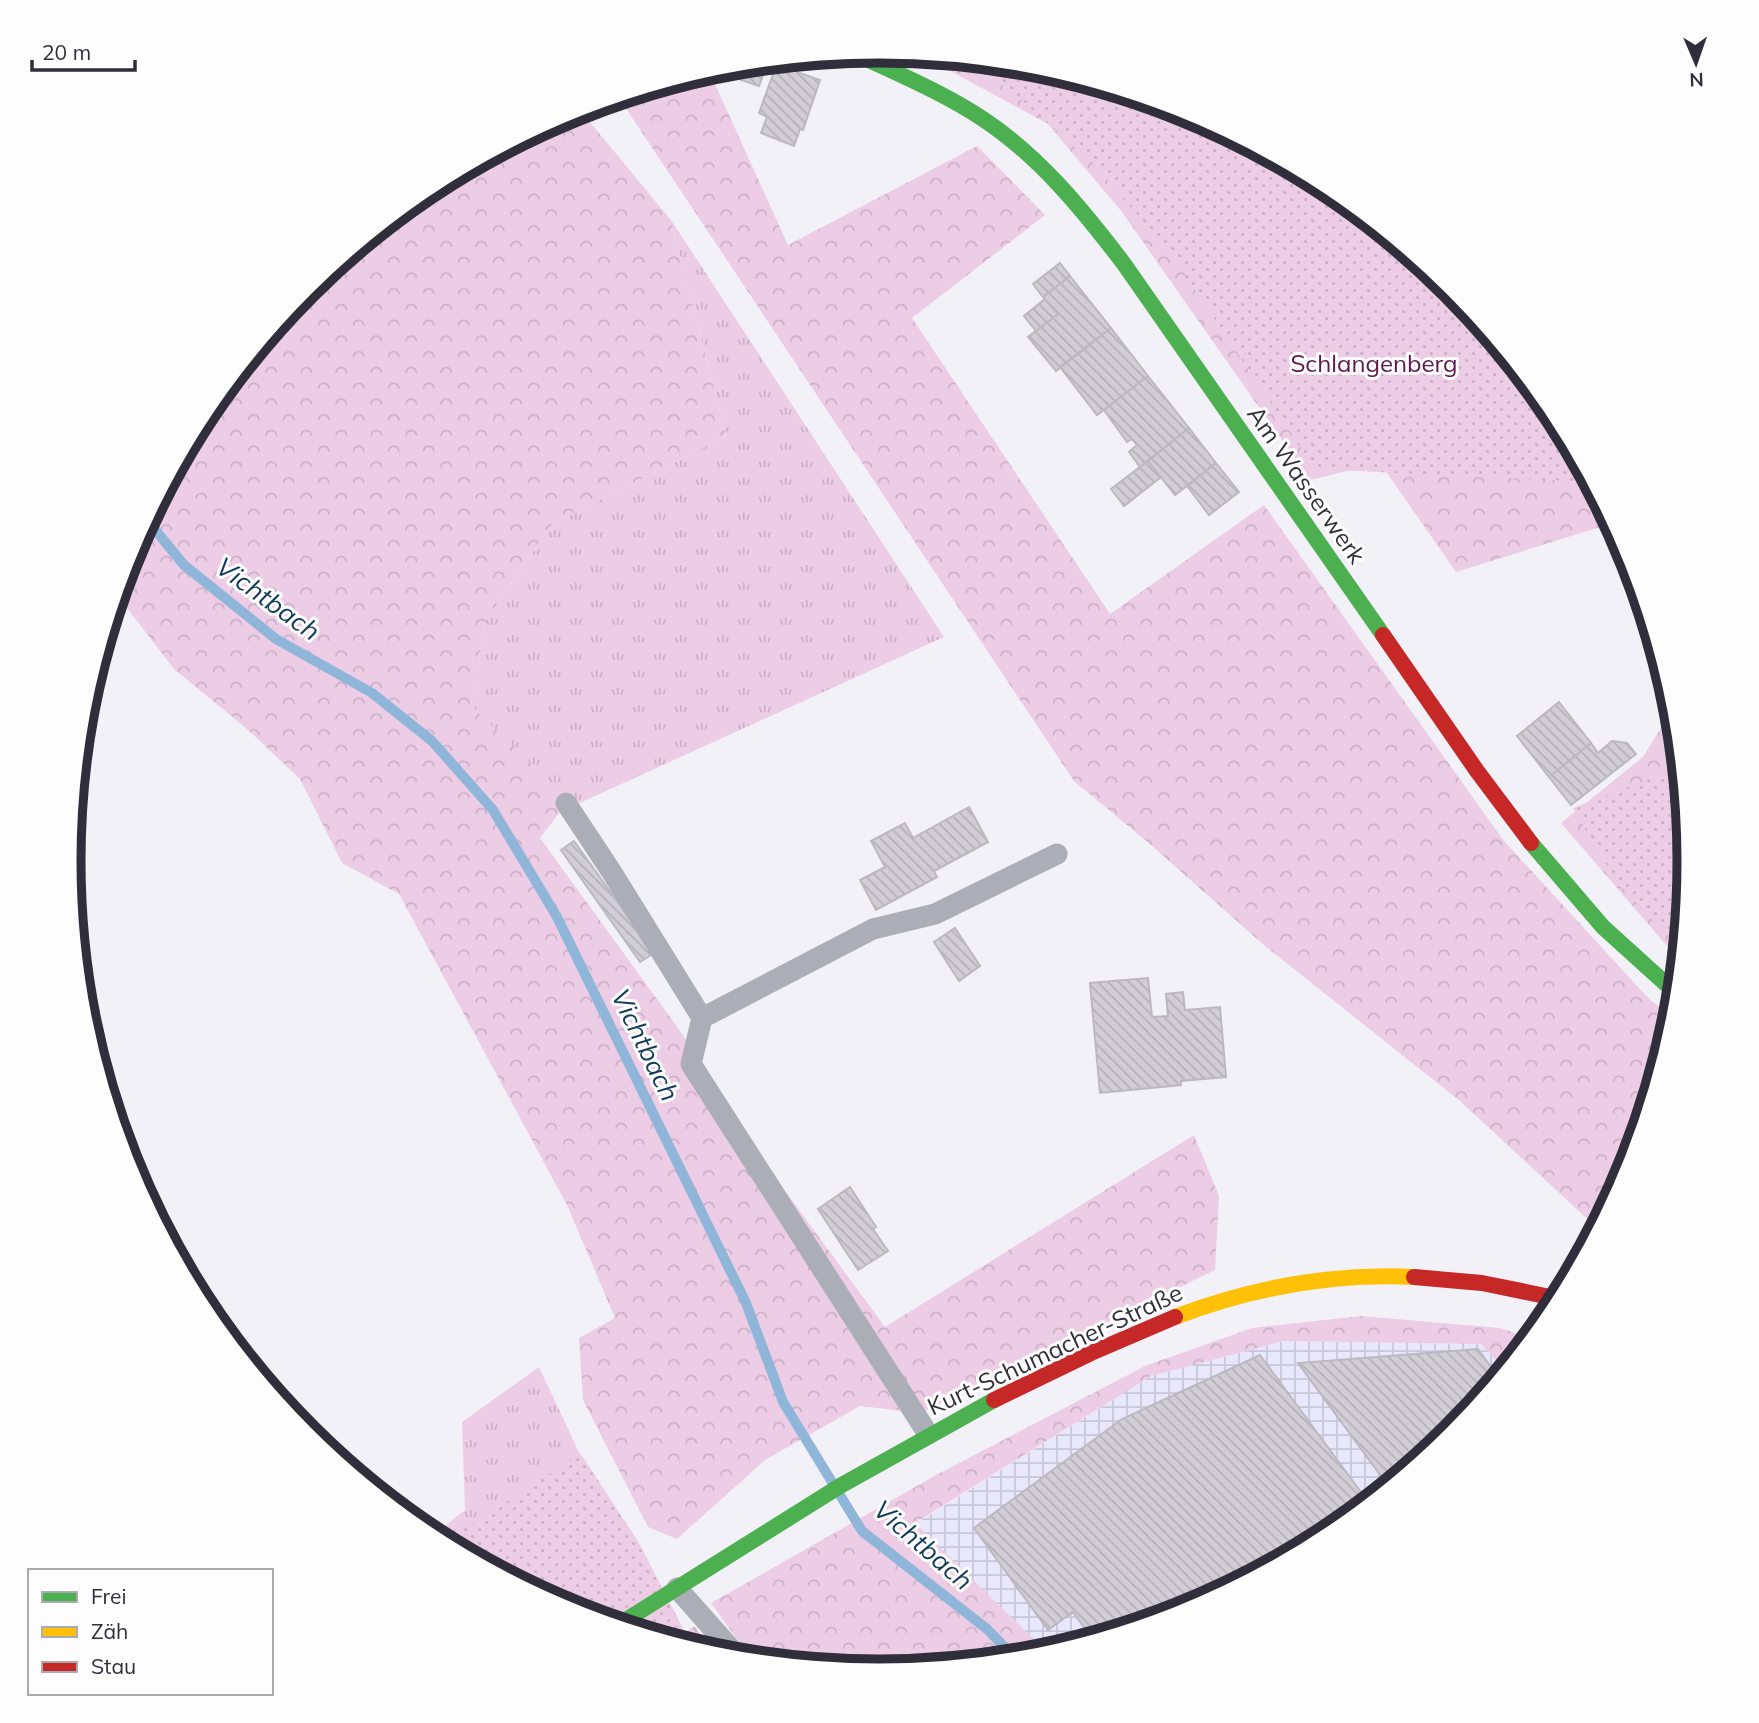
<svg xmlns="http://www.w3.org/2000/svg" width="1759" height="1723" viewBox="0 0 1759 1723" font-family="Mulish,sans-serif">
<defs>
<pattern id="industrial-grid" width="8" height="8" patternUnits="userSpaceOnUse" patternTransform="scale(1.75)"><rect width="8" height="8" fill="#e9e7fc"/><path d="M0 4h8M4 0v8" fill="none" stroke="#c8c6d9"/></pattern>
<pattern id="grass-tufts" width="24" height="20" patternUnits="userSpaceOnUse" patternTransform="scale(1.75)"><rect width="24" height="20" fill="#edcce6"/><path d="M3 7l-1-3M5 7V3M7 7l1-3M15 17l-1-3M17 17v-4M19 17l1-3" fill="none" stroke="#ccb0c6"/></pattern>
<pattern id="forest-crowns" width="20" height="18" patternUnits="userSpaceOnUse" patternTransform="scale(1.75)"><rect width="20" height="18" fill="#edcce6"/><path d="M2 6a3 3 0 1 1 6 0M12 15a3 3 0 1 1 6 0" fill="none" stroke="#ccb0c6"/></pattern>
<pattern id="park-dots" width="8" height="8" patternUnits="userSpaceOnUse" patternTransform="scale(1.75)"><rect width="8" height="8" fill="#edcce6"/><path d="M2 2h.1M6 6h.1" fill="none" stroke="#ccb0c6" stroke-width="1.8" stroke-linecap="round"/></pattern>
<pattern id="building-back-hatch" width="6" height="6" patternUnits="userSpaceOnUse" patternTransform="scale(1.75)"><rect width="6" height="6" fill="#d2ced7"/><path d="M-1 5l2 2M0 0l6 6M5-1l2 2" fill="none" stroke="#b5b1b9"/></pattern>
</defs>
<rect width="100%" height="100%" fill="#f2f1f8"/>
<path fill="url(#industrial-grid)" d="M 1284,1341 L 1481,1344 L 1506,1371 L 1452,1435 L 1330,1536 L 1189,1611 L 1048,1653 L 915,1524 L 1151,1376 Z"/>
<path fill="url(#grass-tufts)" d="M 671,220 L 944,637 L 560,812 L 470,705 L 486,620 L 552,524 L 726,436 Z
M 539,1367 L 637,1576 L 569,1610 L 431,1537 L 465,1510 L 462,1422 Z"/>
<path fill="url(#forest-crowns)" d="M 921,55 L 1038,66 L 1190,113 L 1330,188 L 1453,289 L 1554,411 L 1613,523 L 1456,572 L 1380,463 L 1310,480 L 1122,212 L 1048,124 Z
M 717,68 L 714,82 L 788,245 L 977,146 L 1045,215 L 912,318 L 1110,614 L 1264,505 L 1504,841 L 1650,1000 L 1675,1018 L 1628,1172 L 1598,1229 L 1460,1101 L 1265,946 L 1151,845 L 1074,781 L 619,98 Z
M 579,109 L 671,220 L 726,436 L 552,524 L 486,620 L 470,705 L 533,765 L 560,812 L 540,838 L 678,1028 L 788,1195 L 885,1327 L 1194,1135 L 1219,1196 L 1215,1270 L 921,1413 L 860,1406 L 765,1460 L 677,1539 L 648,1527 L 583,1400 L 579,1338 L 615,1318 L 567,1205 L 399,894 L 342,863 L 300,779 L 247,729 L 174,669 L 117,595 L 131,551 L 206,411 L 307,288 L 429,187 L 570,112 Z
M 1675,705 L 1690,862 L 1680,961 L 1561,823 L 1643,757 Z
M 1361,1316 L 1500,1328 L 1532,1338 L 1506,1371 L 1481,1344 L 1284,1341 L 1151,1376 L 915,1523 L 1048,1653 L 1037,1657 L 879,1672 L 752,1660 L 711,1603 L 938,1474 L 1145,1366 L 1252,1328 Z
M 695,1626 L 712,1654 L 671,1641 Z"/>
<path fill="url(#park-dots)" d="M 970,60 L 1038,66 L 1190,113 L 1330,188 L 1453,289 L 1554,411 L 1592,482 L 1315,469 L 1171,254 L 1094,164 L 1026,104 Z
M 1681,767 L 1690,862 L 1682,950 L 1617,883 L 1573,808 Z
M 581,1454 L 639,1543 L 693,1648 L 569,1610 L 442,1543 Z"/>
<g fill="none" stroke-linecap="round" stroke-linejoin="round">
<path stroke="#8fb6d8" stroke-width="10" d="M 147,520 L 184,565 L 276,639 L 372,693 L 432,741 L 493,810 L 557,917 L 746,1303 L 783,1402 L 862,1531 L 987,1629 L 1016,1659"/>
</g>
<path fill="url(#building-back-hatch)" stroke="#bcb8c0" stroke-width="2" d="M 782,61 L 799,67 L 797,72 L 820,80 L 803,130 L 800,129 L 794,146 L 761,133 L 767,117 L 759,113 L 776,66 L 780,67 Z
M 768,62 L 759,86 L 741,80 L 748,64 Z
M 1060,263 L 1070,276 L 1043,297 L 1033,284 Z
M 1070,276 L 1111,328 L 1056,371 L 1028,337 L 1058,314 L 1043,297 Z
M 1045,299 L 1058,314 L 1036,331 L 1024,316 Z
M 1111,328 L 1148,376 L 1097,415 L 1060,367 Z
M 1148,376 L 1189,428 L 1140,467 L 1129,452 L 1137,445 L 1132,439 L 1127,442 L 1104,410 Z
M 1189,428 L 1216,463 L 1175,495 L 1148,461 Z
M 1148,461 L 1161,477 L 1124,506 L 1111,489 Z
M 1216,463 L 1239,492 L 1209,515 L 1187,486 Z
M 1559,702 L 1591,743 L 1549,777 L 1517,736 Z
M 1612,741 L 1627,743 L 1636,754 L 1571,805 L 1549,777 L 1591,743 L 1598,753 Z
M 969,807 L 988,842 L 934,871 L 937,877 L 876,910 L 860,880 L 885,867 L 871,841 L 905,823 L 913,838 Z
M 574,841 L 654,953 L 640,962 L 561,850 Z
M 955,928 L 980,966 L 959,981 L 934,942 Z
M 1148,978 L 1152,1017 L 1168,1016 L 1166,994 L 1183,992 L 1185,1010 L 1220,1007 L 1226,1077 L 1181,1081 L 1181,1085 L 1100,1093 L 1090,983 Z
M 850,1187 L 876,1227 L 873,1229 L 888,1251 L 858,1270 L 818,1209 Z
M 1478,1349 L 1499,1378 L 1452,1435 L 1389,1487 L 1298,1363 Z
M 1260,1355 L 1369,1503 L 1330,1536 L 1189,1611 L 1093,1640 L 1073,1612 L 1048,1630 L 974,1528 L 1122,1419 Z"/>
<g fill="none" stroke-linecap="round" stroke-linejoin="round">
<path stroke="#abaeb7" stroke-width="21" d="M 566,803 L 611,871 L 702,1018 L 691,1064 L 928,1434
M 702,1018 L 873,929 L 935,914 L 1057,854
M 677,1588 L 739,1658"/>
<path stroke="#4caf50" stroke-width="16" d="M 854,53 C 898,74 942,92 983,119 C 1040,157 1083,210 1124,264 L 1383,635
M 1531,843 L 1603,927 L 1677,994
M 618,1625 L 840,1486 L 994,1400"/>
<path stroke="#ffc107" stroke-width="16" d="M 1175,1317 C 1251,1288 1333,1273 1414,1277"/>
<path stroke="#c62828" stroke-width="16" d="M 1383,635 L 1477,771 L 1531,843
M 1414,1277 L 1482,1283 L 1560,1299
M 994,1400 L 1091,1353 L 1175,1317"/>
</g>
<g text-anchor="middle" stroke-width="6" stroke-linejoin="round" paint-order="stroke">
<g font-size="24" fill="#5d174f" stroke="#fdfdfd">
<text x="1374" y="372">Schlangenberg</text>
</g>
<g font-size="24" fill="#2f2e3a" stroke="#fdfdfd">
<text transform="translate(1306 485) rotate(55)" y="8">Am Wasserwerk</text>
<text transform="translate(1055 1350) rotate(-25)" y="8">Kurt-Schumacher-Straße</text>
</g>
<g font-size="26" font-style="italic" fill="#103b5b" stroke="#fdfdfd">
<text transform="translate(268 599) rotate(36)" y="9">Vichtbach</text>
<text transform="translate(645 1045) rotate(64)" y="9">Vichtbach</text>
<text transform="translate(923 1545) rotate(41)" y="9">Vichtbach</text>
</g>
</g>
<path d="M0 0H1759V1723H0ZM81 861a798 798 0 1 1 1596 0a798 798 0 1 1-1596 0Z" fill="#fdfdfd" fill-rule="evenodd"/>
<path fill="none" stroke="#2f2e3a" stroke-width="9" d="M81 861a798 798 0 1 1 1596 0a798 798 0 1 1-1596 0Z"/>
<rect x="28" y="1569" width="245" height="126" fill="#fdfdfd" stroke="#abaaaf" stroke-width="2"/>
<rect x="42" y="1592" width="35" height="10" fill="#4caf50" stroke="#abaaaf" stroke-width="2"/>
<text x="91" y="1604" font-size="21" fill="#2f2e3a">Frei</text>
<rect x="42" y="1627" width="35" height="10" fill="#ffc107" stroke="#abaaaf" stroke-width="2"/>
<text x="91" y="1639" font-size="21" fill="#2f2e3a">Zäh</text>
<rect x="42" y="1662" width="35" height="10" fill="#c62828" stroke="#abaaaf" stroke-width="2"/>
<text x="91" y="1674" font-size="21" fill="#2f2e3a">Stau</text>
<g transform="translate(1696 63) rotate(178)" stroke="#fdfdfd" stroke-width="5" paint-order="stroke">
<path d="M0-5L12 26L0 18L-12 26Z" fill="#2f2e3a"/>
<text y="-10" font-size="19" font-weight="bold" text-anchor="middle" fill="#2f2e3a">N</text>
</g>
<path d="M32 60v10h103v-10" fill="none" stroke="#2f2e3a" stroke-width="3.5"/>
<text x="42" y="60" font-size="21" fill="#2f2e3a" stroke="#fdfdfd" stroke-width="5" paint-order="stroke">20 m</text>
</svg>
